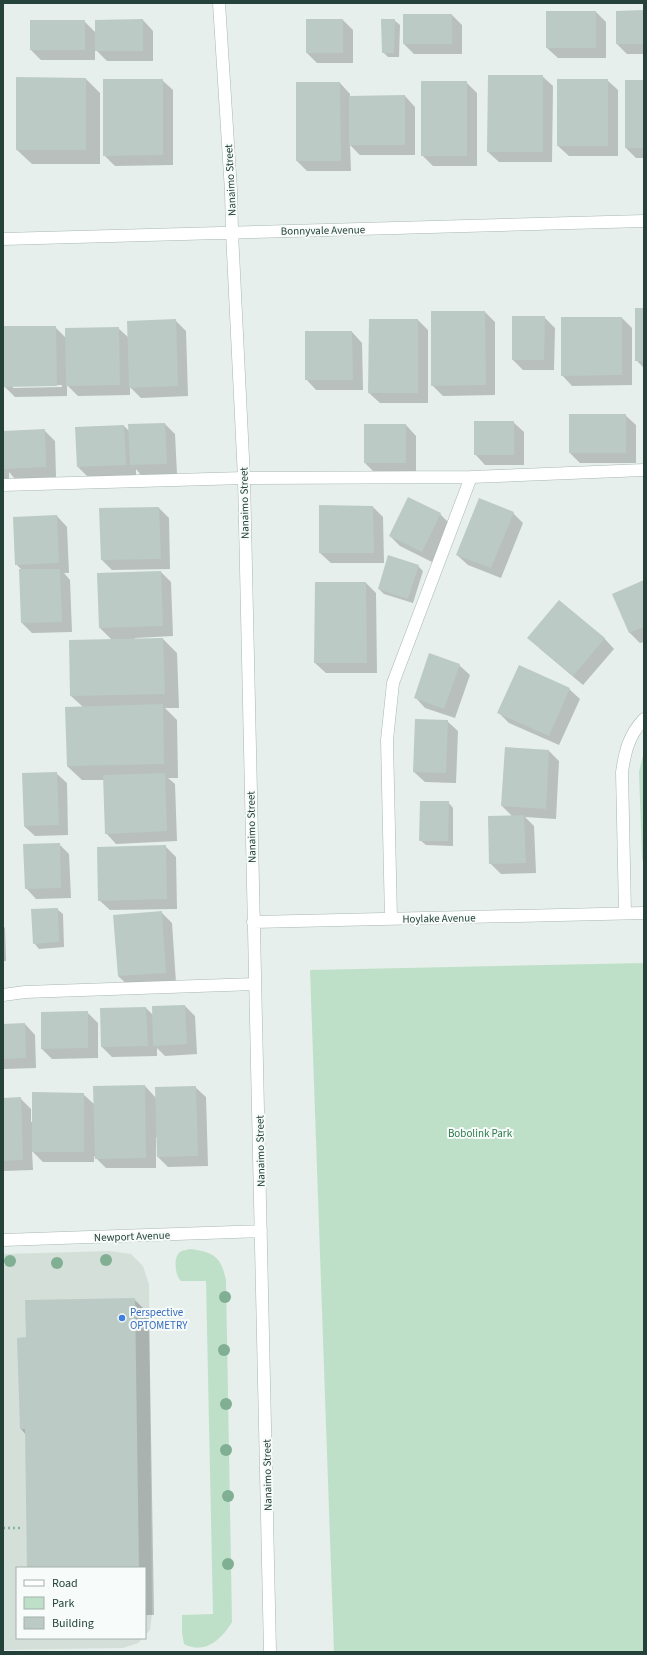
<svg xmlns="http://www.w3.org/2000/svg" width="647" height="1655" viewBox="0 0 647 1655" font-family="'Source Sans 3',sans-serif">
<rect width="100%" height="100%" fill="#e6efeb"/>
<path fill="#d4dfda" d="M 110,1251 L 131,1254 L 143,1266 L 149,1284 L 152,1614 L 150,1630 L 145,1635 L 145,1568 L 17,1568 L 17,1638 L 143,1638 L 138,1643 L 123,1648 L 3,1650 L 3,1254 Z"/>
<path fill="#bfe0c8" d="M 644,751 L 644,864 L 642,858 L 639,772 Z
M 644,963 L 644,1652 L 334,1652 L 310,970 Z
M 190,1249 C 213,1252 221,1256 226,1280 L 232,1622 C 222,1639 205,1655 184,1644 L 182,1633 L 182,1615 L 213,1614 L 206,1281 L 181,1281 C 175,1276 173,1257 180,1252 C 183,1250 187,1250 190,1249 Z"/>
<path fill="#0003" fill-rule="evenodd" d="M 644,11 L 644,54 L 627,54 L 617,44 Z
M 547,12 L 596,12 L 606,22 L 606,58 L 558,58 L 547,48 Z
M 452,15 L 462,25 L 462,54 L 414,54 L 404,44 Z
M 143,20 L 153,31 L 153,61 L 107,61 L 95,49 L 95,60 L 41,60 L 31,50 L 84,21 L 96,33 Z
M 343,20 L 353,30 L 353,63 L 317,63 L 307,53 Z
M 394,20 L 400,25 L 399,57 L 388,57 L 383,52 Z
M 542,76 L 553,86 L 552,162 L 499,162 L 488,152 Z
M 86,79 L 100,93 L 100,164 L 32,164 L 17,150 Z
M 162,80 L 173,90 L 173,165 L 115,166 L 104,155 Z
M 607,80 L 618,90 L 618,156 L 569,156 L 558,146 Z
M 626,81 L 644,81 L 644,158 L 636,158 L 626,148 Z
M 466,82 L 477,93 L 477,166 L 433,166 L 422,155 Z
M 340,83 L 350,94 L 350,97 L 405,96 L 415,107 L 415,155 L 360,155 L 350,145 L 351,171 L 307,171 L 297,161 Z
M 644,309 L 644,368 L 636,360 Z
M 432,312 L 485,312 L 495,322 L 495,395 L 443,396 L 432,385 Z
M 544,317 L 555,328 L 554,370 L 523,370 L 513,360 Z
M 622,318 L 632,328 L 632,385 L 572,386 L 562,375 Z
M 175,320 L 186,331 L 188,396 L 141,398 L 130,387 L 130,395 L 78,396 L 67,385 L 67,396 L 15,397 L 3,385 L 3,327 L 55,327 L 66,338 L 118,328 L 129,338 ZM 62,385 L 62,387 L 13,388 L 13,386 Z
M 418,320 L 428,330 L 428,403 L 380,403 L 369,393 Z
M 352,332 L 362,343 L 363,390 L 316,390 L 306,379 Z
M 625,415 L 636,425 L 636,463 L 580,463 L 570,453 Z
M 513,422 L 524,432 L 524,465 L 485,465 L 475,454 Z
M 165,424 L 175,434 L 177,474 L 141,475 L 136,469 L 136,475 L 88,477 L 78,467 L 124,426 L 130,432 L 129,425 Z
M 406,425 L 416,436 L 416,473 L 375,473 L 365,463 Z
M 44,430 L 55,441 L 56,477 L 15,479 L 9,472 L 9,479 L 3,479 L 3,437 Z
M 373,507 L 383,517 L 384,563 L 331,563 L 320,553 Z
M 159,508 L 169,518 L 170,569 L 112,570 L 102,560 L 100,509 Z
M 513,513 L 523,523 L 501,578 L 468,565 L 457,555 Z
M 440,514 L 450,524 L 432,562 L 400,546 L 390,536 Z
M 57,516 L 67,527 L 69,573 L 64,573 L 70,580 L 72,632 L 32,633 L 22,623 L 22,570 L 16,564 Z
M 418,566 L 423,571 L 413,603 L 384,594 L 379,589 Z
M 161,572 L 171,582 L 173,636 L 135,638 L 135,639 L 163,639 L 177,653 L 179,708 L 165,708 L 177,720 L 178,778 L 168,778 L 175,784 L 177,841 L 116,844 L 106,833 L 104,780 L 82,780 L 67,766 L 83,707 L 71,696 L 112,640 L 100,628 L 98,574 Z
M 644,581 L 644,642 L 640,643 L 630,633 L 613,594 Z
M 366,583 L 376,593 L 377,673 L 326,673 L 315,663 Z
M 604,638 L 614,649 L 583,685 L 539,648 Z
M 459,665 L 470,675 L 455,718 L 425,708 L 415,697 Z
M 569,689 L 580,699 L 559,745 L 509,723 L 499,713 Z
M 447,721 L 458,731 L 456,783 L 425,782 L 414,772 Z
M 506,748 L 549,751 L 559,761 L 556,819 L 525,817 L 534,826 L 536,873 L 501,874 L 490,863 L 512,816 L 502,806 Z
M 56,773 L 67,783 L 68,835 L 35,836 L 24,826 Z
M 3,785 L 4,834 L 3,834 Z
M 448,802 L 453,808 L 453,846 L 426,845 L 420,840 Z
M 59,844 L 69,854 L 71,898 L 36,899 L 26,888 Z
M 165,846 L 176,857 L 177,909 L 110,910 L 99,900 Z
M 57,909 L 63,914 L 64,947 L 39,949 L 34,943 Z
M 161,912 L 172,923 L 176,983 L 129,986 L 118,976 Z
M 3,926 L 5,928 L 6,961 L 3,961 Z
M 185,1006 L 195,1016 L 197,1054 L 165,1056 L 157,1048 L 157,1056 L 112,1057 L 102,1047 L 101,1009 L 146,1008 L 153,1015 Z
M 87,1012 L 98,1023 L 98,1058 L 52,1059 L 42,1049 L 42,1013 Z
M 25,1024 L 35,1035 L 36,1068 L 3,1069 L 3,1025 Z
M 145,1086 L 156,1098 L 195,1087 L 206,1097 L 208,1166 L 168,1167 L 158,1157 L 157,1137 L 156,1137 L 156,1168 L 106,1168 L 94,1156 L 94,1162 L 43,1162 L 32,1151 L 33,1170 L 3,1171 L 3,1099 L 20,1098 L 31,1109 L 31,1122 L 33,1122 L 83,1094 L 95,1105 Z
M 134,1299 L 149,1314 L 154,1615 L 145,1615 L 145,1568 L 28,1568 L 26,1435 L 21,1429 Z"/>
<path fill="#bbcac4" d="M 644,10 L 644,44 L 616,44 L 616,11 Z
M 546,11 L 596,11 L 596,48 L 546,48 Z
M 403,14 L 452,14 L 452,44 L 403,44 Z
M 143,19 L 143,51 L 95,51 L 95,20 Z
M 306,19 L 343,19 L 343,53 L 306,53 Z
M 381,19 L 395,19 L 394,53 L 382,53 Z
M 30,20 L 85,20 L 85,50 L 30,50 Z
M 488,75 L 543,75 L 543,152 L 487,152 Z
M 16,77 L 86,78 L 86,150 L 16,150 Z
M 103,79 L 163,79 L 163,155 L 103,156 Z
M 557,79 L 608,79 L 608,146 L 557,146 Z
M 625,80 L 644,80 L 644,148 L 625,148 Z
M 421,81 L 467,81 L 467,156 L 421,156 Z
M 296,82 L 340,82 L 341,161 L 296,161 Z
M 405,95 L 405,145 L 349,145 L 349,96 Z
M 635,308 L 644,308 L 644,361 L 635,361 Z
M 431,311 L 485,311 L 486,385 L 431,386 Z
M 512,316 L 545,316 L 544,360 L 512,360 Z
M 561,317 L 622,317 L 622,375 L 561,376 Z
M 176,319 L 178,386 L 129,388 L 127,321 Z
M 369,319 L 418,319 L 418,393 L 368,393 Z
M 3,326 L 56,326 L 57,386 L 3,387 Z
M 119,327 L 120,385 L 66,386 L 65,328 Z
M 305,331 L 352,331 L 353,380 L 305,380 Z
M 569,414 L 626,414 L 626,453 L 569,453 Z
M 474,421 L 514,421 L 514,455 L 474,455 Z
M 165,423 L 167,464 L 130,465 L 128,424 Z
M 364,424 L 406,424 L 406,463 L 364,463 Z
M 124,425 L 126,465 L 77,467 L 75,427 Z
M 45,429 L 46,467 L 4,469 L 3,431 Z
M 408,497 L 441,513 L 422,552 L 389,536 Z
M 479,498 L 514,512 L 491,568 L 456,555 Z
M 319,505 L 373,506 L 374,553 L 319,553 Z
M 159,507 L 161,559 L 101,560 L 99,508 Z
M 57,515 L 59,563 L 15,565 L 13,517 Z
M 388,555 L 419,565 L 408,599 L 378,589 Z
M 19,569 L 60,569 L 62,622 L 21,623 Z
M 161,571 L 163,626 L 99,628 L 97,573 Z
M 644,580 L 644,627 L 629,633 L 612,594 Z
M 315,582 L 366,582 L 367,663 L 314,663 Z
M 559,600 L 605,638 L 573,676 L 527,638 Z
M 163,638 L 165,694 L 70,696 L 69,640 Z
M 429,653 L 460,664 L 444,709 L 414,698 Z
M 519,665 L 570,688 L 549,736 L 497,713 Z
M 163,704 L 164,764 L 67,766 L 65,707 Z
M 415,719 L 448,720 L 446,773 L 413,772 Z
M 505,747 L 549,750 L 546,809 L 501,806 Z
M 57,772 L 59,825 L 24,826 L 22,773 Z
M 165,773 L 167,831 L 105,834 L 103,775 Z
M 420,801 L 449,801 L 448,841 L 419,841 Z
M 524,815 L 526,863 L 489,864 L 488,816 Z
M 60,843 L 61,888 L 25,889 L 23,844 Z
M 166,845 L 167,899 L 98,901 L 97,847 Z
M 58,908 L 59,942 L 33,944 L 31,909 Z
M 162,911 L 166,973 L 118,976 L 113,915 Z
M 185,1005 L 187,1044 L 153,1046 L 152,1006 Z
M 146,1007 L 148,1046 L 101,1047 L 100,1008 Z
M 88,1011 L 88,1048 L 41,1049 L 41,1012 Z
M 25,1023 L 26,1058 L 3,1059 L 3,1024 Z
M 145,1085 L 146,1158 L 95,1159 L 93,1086 Z
M 196,1086 L 198,1156 L 157,1157 L 155,1087 Z
M 32,1092 L 84,1093 L 84,1152 L 32,1152 Z
M 21,1097 L 23,1160 L 3,1161 L 3,1098 Z
M 135,1298 L 139,1568 L 27,1568 L 25,1429 L 20,1429 L 17,1338 L 26,1337 L 25,1300 Z"/>
<g fill="none" stroke-linecap="round" stroke-linejoin="round">
<defs>
<path id="minor" d="M 219,3 L 231,191 L 232,232 L 244,478 L 270,1652
M 3,239 L 644,221
M 3,485 L 244,478 L 471,477 L 644,470
M 625,913 L 622,772 C 625,751 629,735 644,719
M 391,919 L 387,740 L 393,683 L 471,477
M 253,922 L 644,913
M 3,995 L 25,992 L 255,984
M 3,1240 L 261,1231"/>
</defs>
<use href="#minor" stroke="#a8b8b2" stroke-width="13"/>
<path stroke="#86b3a5" stroke-width="2.5" stroke-dasharray="2 3" stroke-linecap="butt" d="M 3,1528 L 21,1528"/>
<use href="#minor" stroke="#fff" stroke-width="12"/>
</g>
<g fill="#80af93">
<circle cx="106" cy="1260" r="6"/>
<circle cx="10" cy="1261" r="6"/>
<circle cx="57" cy="1263" r="6"/>
<circle cx="225" cy="1297" r="6"/>
<circle cx="224" cy="1350" r="6"/>
<circle cx="226" cy="1404" r="6"/>
<circle cx="226" cy="1450" r="6"/>
<circle cx="228" cy="1496" r="6"/>
<circle cx="228" cy="1564" r="6"/>
</g>
<circle fill="#3f7fe0" stroke="#f7fbf9" stroke-width="1.5" cx="122" cy="1318" r="4"/>
<g text-anchor="middle" stroke-width="4" stroke-linejoin="round" paint-order="stroke">
<g font-size="11" fill="#24423a" stroke="#f7fbf9">
<text transform="translate(230 180) rotate(-93)" y="4">Nanaimo Street</text>
<text transform="translate(323 230) rotate(-1)" y="4">Bonnyvale Avenue</text>
<text transform="translate(244 503) rotate(-91)" y="4">Nanaimo Street</text>
<text transform="translate(251 827) rotate(-91)" y="4">Nanaimo Street</text>
<text transform="translate(439 918) rotate(-1)" y="4">Hoylake Avenue</text>
<text transform="translate(260 1151) rotate(-91)" y="4">Nanaimo Street</text>
<text transform="translate(132 1236) rotate(-2)" y="4">Newport Avenue</text>
<text transform="translate(267 1475) rotate(-91)" y="4">Nanaimo Street</text>
</g>
<g font-size="11" fill="#2d7a4b" stroke="#f7fbf9">
<text x="480" y="1137">Bobolink Park</text>
</g>
<g font-size="11" fill="#366cbe" stroke="#f7fbf9" text-anchor="start">
<text x="130" y="1316">Perspective<tspan x="130" dy="13">OPTOMETRY</tspan></text>
</g>
</g>
<rect width="647" height="1655" fill="none" stroke="#24423a" stroke-width="8"/>
<rect x="16" y="1567" width="130" height="72" fill="#f7fbf9" stroke="#a3b1ad"/>
<rect x="24" y="1580" width="20" height="6" fill="#ffffff" stroke="#a3b1ad"/>
<text x="52" y="1587" font-size="12" fill="#24423a">Road</text>
<rect x="24" y="1597" width="20" height="12" fill="#bfe0c8" stroke="#a3b1ad"/>
<text x="52" y="1607" font-size="12" fill="#24423a">Park</text>
<rect x="24" y="1617" width="20" height="12" fill="#bbcac4" stroke="#a3b1ad"/>
<text x="52" y="1627" font-size="12" fill="#24423a">Building</text>
</svg>
